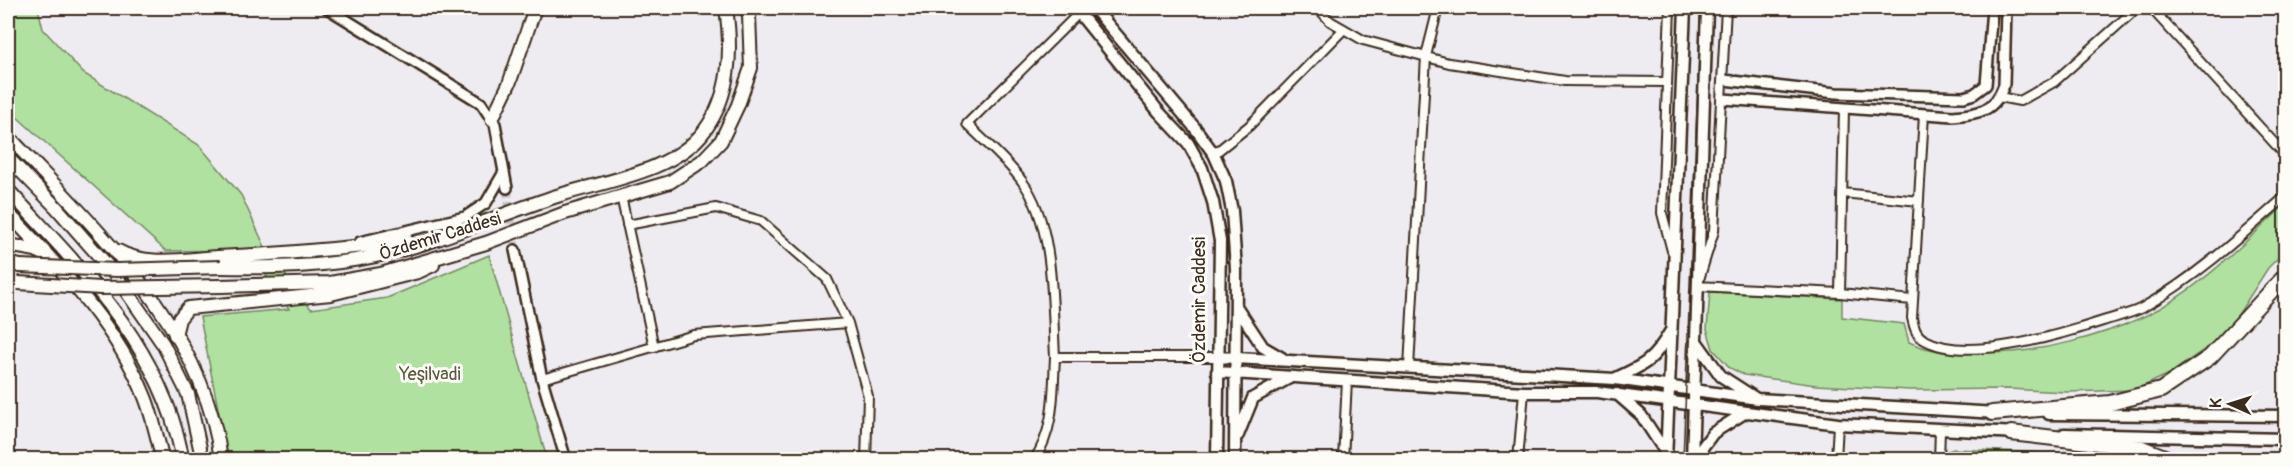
<svg xmlns="http://www.w3.org/2000/svg" width="2293" height="467" viewBox="0 0 2293 467" font-family="Pangolin,sans-serif">
<rect width="100%" height="100%" fill="#eeecf1"/>
<filter id="ink" filterUnits="userSpaceOnUse"><feTurbulence type="fractalNoise" baseFrequency=".0167" numOctaves="2"/><feDisplacementMap in="SourceGraphic" scale="12" xChannelSelector="R" yChannelSelector="G"/><feConvolveMatrix kernelMatrix="1 2 1 2 8 2 1 2 1" color-interpolation-filters="sRGB"/></filter>
<g filter="url(#ink)">
<path fill="#b0e1a1" stroke="#768660" stroke-width="1.5" d="M 8,8 L 38,8 L 43,29 L 83,73 L 199,145 L 241,195 L 266,249 L 311,309 L 387,298 L 489,255 L 547,459 L 228,459 L 200,317 L 289,309 L 249,250 L 166,251 L 8,109 Z
M 2285,205 L 2285,251 L 2268,268 L 2225,335 L 2169,374 L 2135,390 L 2066,392 L 2008,389 L 1910,390 L 1816,385 L 1744,375 L 1730,368 L 1713,349 L 1707,329 L 1710,292 L 1842,299 L 1842,317 L 1904,324 L 1909,342 C 1934,354 1963,354 1990,353 C 2042,352 2097,338 2145,316 C 2198,291 2243,244 2285,205 Z
M 1954,449 L 2135,457 L 2137,459 L 1947,459 L 1947,451 Z"/>
<g fill="none" stroke-linecap="round" stroke-linejoin="round">
<path stroke="#cac5c7" stroke-width="9" stroke-dasharray="9 4.5" stroke-linecap="butt" d="M 507,188 L 515,250"/>
<defs>
<path id="minor" d="M 1318,8 L 1330,21 L 1363,40 L 1449,63 L 1565,81 L 1667,82
M 1670,8 L 1662,213 L 1672,251
M 1726,8 L 1714,231 L 1697,286 L 1840,293 L 1912,300
M 2151,8 L 2286,156
M 1999,97 L 2020,101 L 2054,82 L 2137,8
M 1924,114 L 1912,318 C 1914,327 1916,336 1925,340 C 1966,363 2060,335 2103,321 C 2115,317 2130,314 2142,308 C 2195,278 2240,237 2286,196
M 1214,154 L 1249,126 L 1344,29
M 1843,193 L 1919,201
M 621,196 L 654,347
M 627,225 L 716,208 L 761,221 L 827,279 L 848,323 L 868,396 L 866,460
M 1840,293 L 1844,109
M 1055,357 C 1052,304 1055,225 1022,181 C 1007,160 985,142 967,124 L 1079,13
M 1409,368 L 1426,56 L 1438,8
M 542,379 L 694,335 L 848,323
M 1034,460 C 1055,430 1053,392 1055,357 L 1218,357
M 1343,460 L 1347,380
M 1518,460 L 1524,392
M 1836,460 L 1838,424
M 1939,460 L 1940,429"/>
<path id="tertiary" d="M 327,8 L 481,103 L 495,124 L 507,188
M 1724,80 L 1836,93 L 1964,97 L 1974,94 L 1986,85 L 1992,8
M 1723,99 L 1953,116 C 1979,114 1995,111 2004,85 L 2006,8
M 360,242 L 465,217 L 486,203 L 504,172
M 515,250 L 542,379 L 566,460"/>
<path id="secondary" d="M 1075,8 L 1159,112 L 1188,143 L 1202,168 L 1213,202 L 1220,241 L 1217,460
M 1094,8 L 1195,128 L 1214,154 L 1226,181 L 1232,211 L 1236,269 L 1235,460
M 1236,306 L 1263,347 L 1282,358
M 1696,341 L 1721,376 L 1755,398
M 1218,357 L 1615,379 L 1758,399 L 1997,413
M 1217,372 L 1524,392 L 1597,392 L 1838,424 L 2018,433
M 1616,378 C 1645,365 1654,360 1670,332
M 1617,394 L 1641,415 L 1666,453
M 2049,414 L 2286,416
M 2064,434 L 2286,439
M 1238,435 L 1253,398 L 1291,377
M 1666,460 L 1685,8
M 1692,460 L 1707,8
M 1693,460 L 1713,433 L 1746,412"/>
<path id="primary" d="M 492,119 L 509,84 L 535,8
M 8,136 C 94,228 205,327 221,460
M 8,158 L 56,207 L 113,272 L 163,344 L 188,394 L 200,448
M 8,190 C 80,268 158,343 181,451
M 8,213 C 59,267 117,326 145,397 C 153,417 157,439 163,460
M 8,245 L 36,250 L 44,255
M 118,251 C 145,267 187,259 218,257 C 281,254 343,249 407,241
M 8,263 L 20,266
M 221,267 C 273,268 325,267 376,256 C 439,243 497,215 557,196 C 604,181 675,172 705,130 C 731,94 732,50 726,8
M 221,286 L 330,283 L 381,274 L 486,243 L 565,213 L 670,182 L 702,161 L 721,141 L 738,105 L 751,68 L 749,15 L 746,8
M 175,335 L 179,319 L 188,308 L 331,294 L 418,272 L 433,265"/>
<path id="motorway" d="M 1992,413 L 2110,403 L 2161,390 L 2210,357 L 2286,275
M 2011,433 L 2142,448 L 2172,460"/>
</defs>
<use href="#minor" stroke="#3b2a1e" stroke-width="12"/>
<use href="#tertiary" stroke="#3b2a1e" stroke-width="14"/>
<use href="#secondary" stroke="#3b2a1e" stroke-width="15"/>
<use href="#primary" stroke="#3b2a1e" stroke-width="16"/>
<use href="#motorway" stroke="#3b2a1e" stroke-width="18"/>
<use href="#minor" stroke="#fdfcf7" stroke-width="8"/>
<use href="#tertiary" stroke="#fdfcf7" stroke-width="9"/>
<use href="#secondary" stroke="#fdfcf7" stroke-width="10"/>
<use href="#primary" stroke="#fdfcf7" stroke-width="12"/>
<use href="#motorway" stroke="#fdfcf7" stroke-width="14"/>
<path stroke="#3b2a1e" stroke-width="1.5" d="M 1683,460 L 1701,8"/>
<defs>
<path id="primary-bridge" d="M 20,266 L 117,270 L 221,267
M 18,283 L 101,288 L 221,286"/>
</defs>
<use href="#primary-bridge" stroke="#3b2a1e" stroke-width="16" stroke-linecap="butt"/>
<use href="#primary-bridge" stroke="#fdfcf7" stroke-width="12"/>
</g>
</g>
<g text-anchor="middle" stroke-width="6" stroke-linejoin="round" paint-order="stroke">
<g font-size="18" fill="#3b2a1e" stroke="#fdfcf7">
<text transform="translate(440 236) rotate(-17)" y="6">Özdemir Caddesi</text>
<text transform="translate(1199 300) rotate(-90)" y="6">Özdemir Caddesi</text>
</g>
<g font-size="18" fill="#58583f" stroke="#fdfcf7">
<text x="430" y="380">Yeşilvadi</text>
</g>
</g>
<rect width="2293" height="467" fill="none" stroke="#fdfcf7" stroke-width="30"/>
<rect x="15" y="15" width="2263" height="437" fill="none" stroke="#3b2a1e" stroke-width="2" filter="url(#ink)"/>
<g transform="translate(2230 404) rotate(273)" stroke="#fdfcf7" stroke-width="4.5" paint-order="stroke">
<path d="M0-4.5L10 22L0 15L-10 22Z" fill="#3b2a1e"/>
<text y="-9" font-size="16" font-weight="bold" text-anchor="middle" fill="#3b2a1e">K</text>
</g>
</svg>
